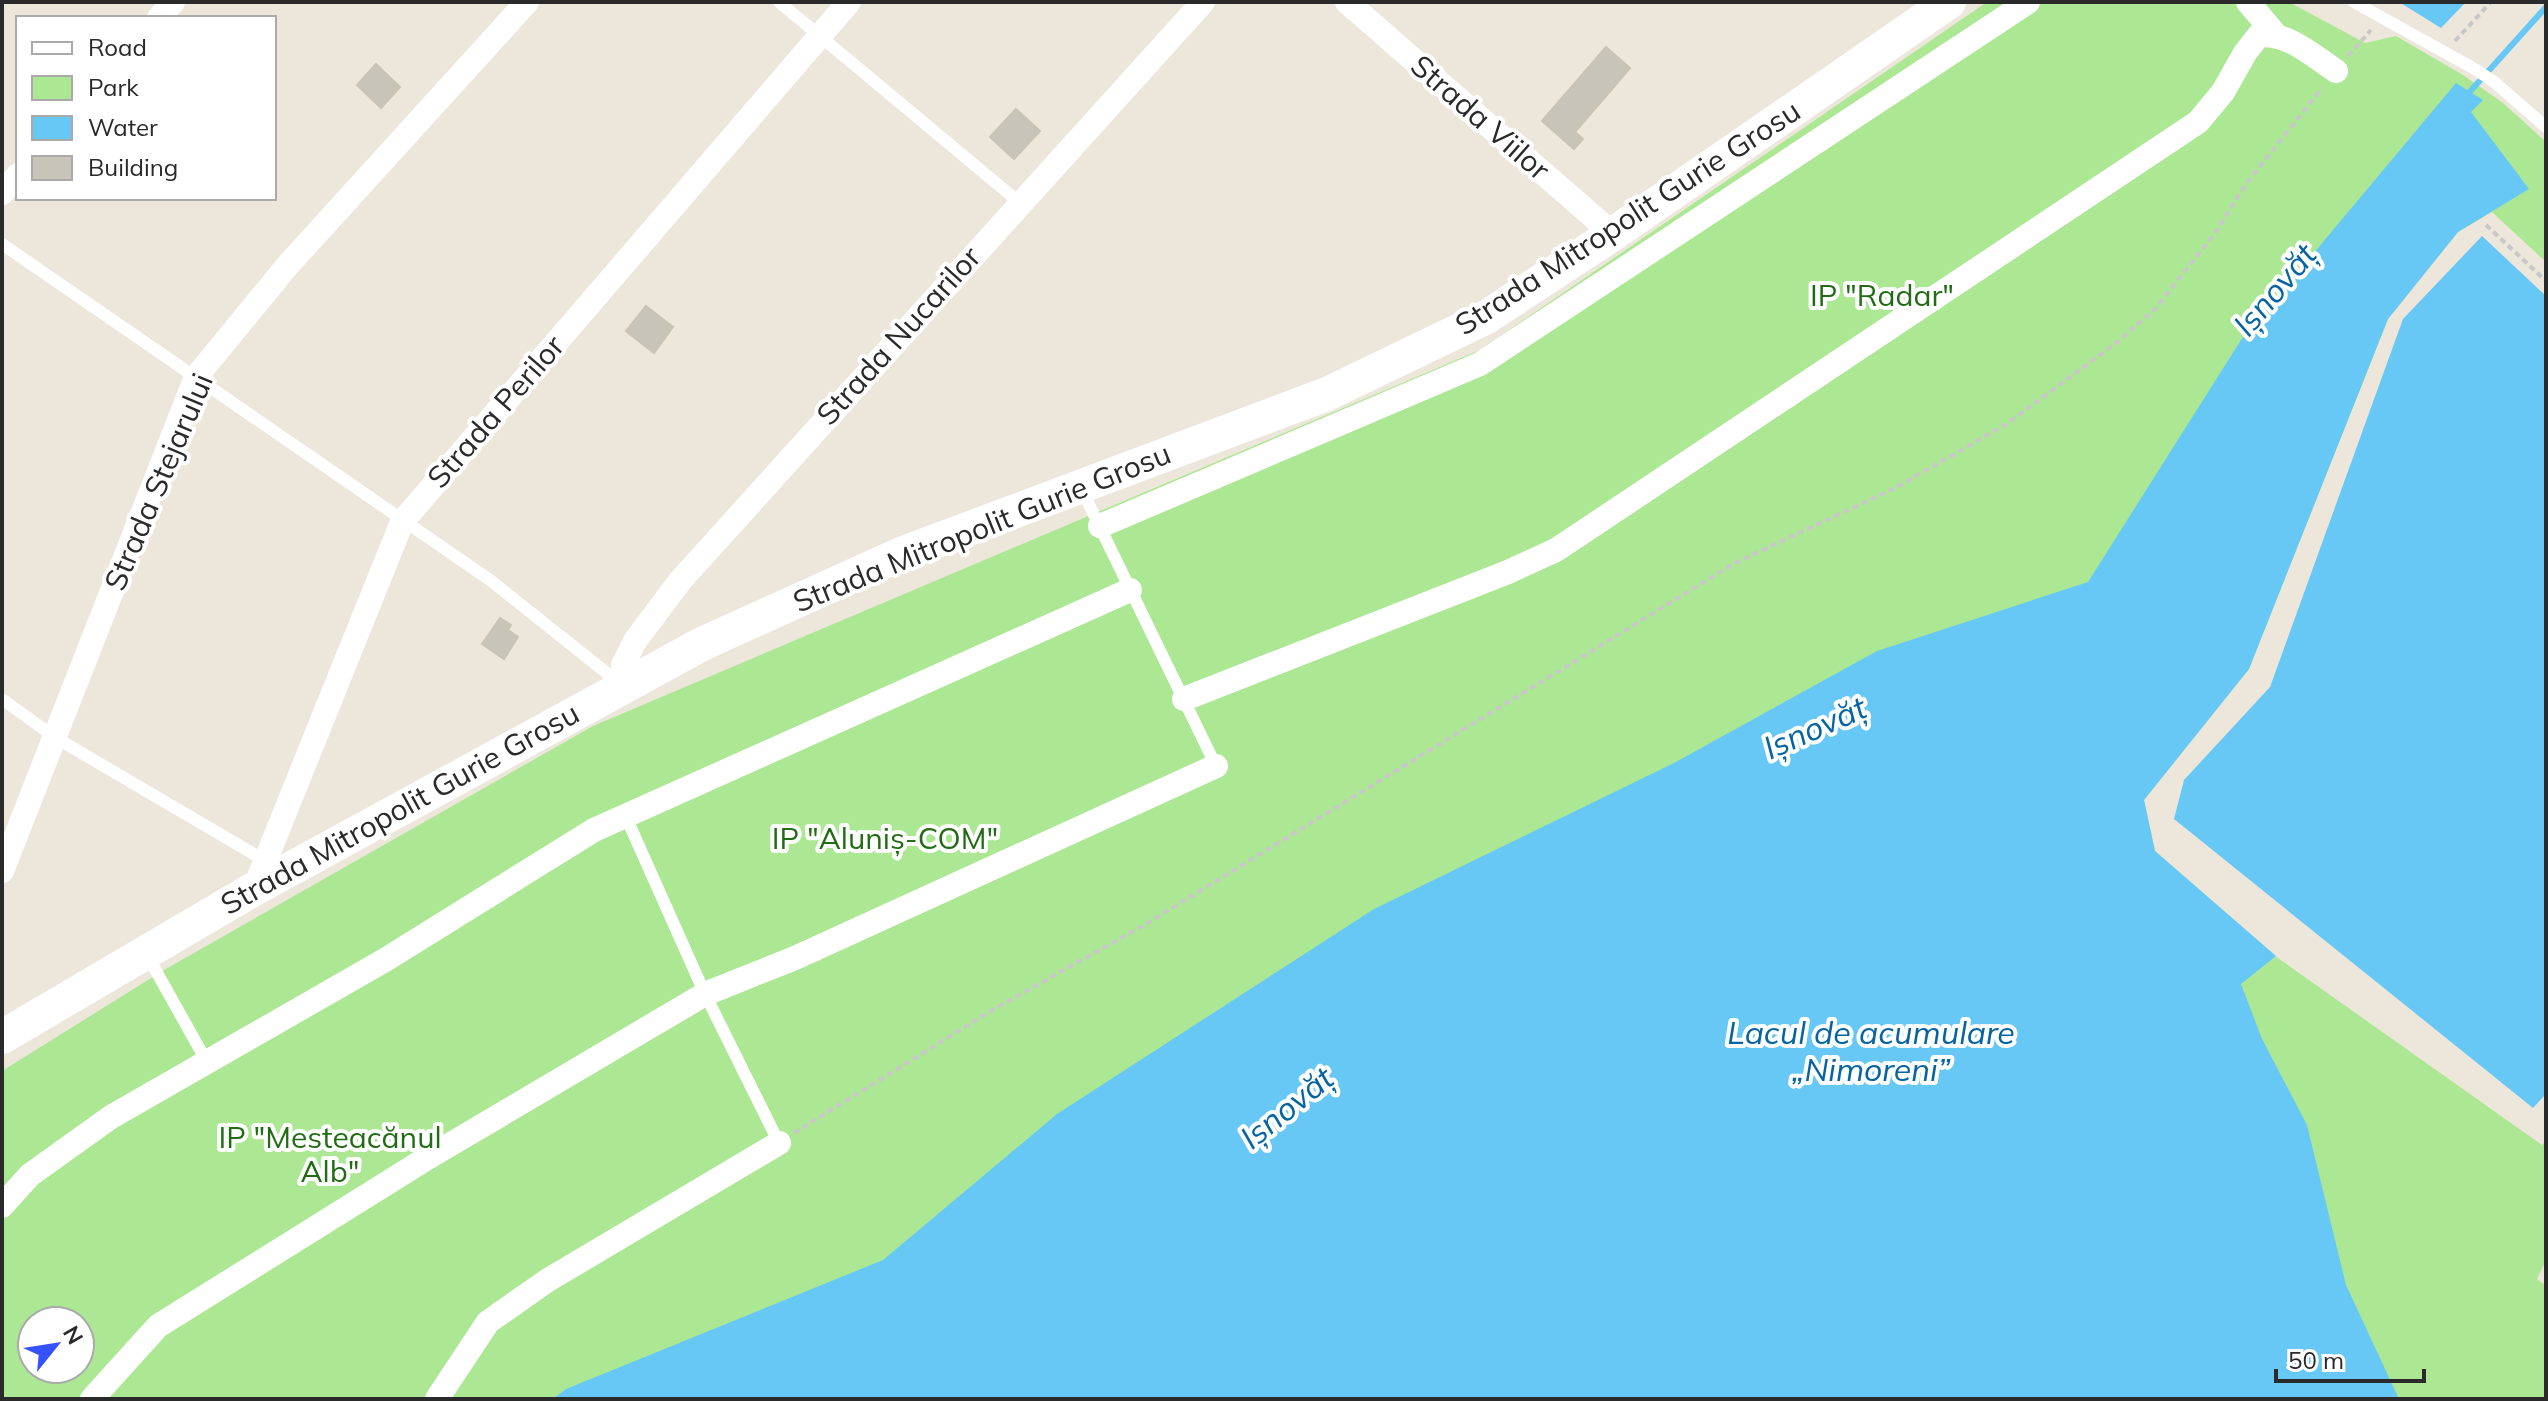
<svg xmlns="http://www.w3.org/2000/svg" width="2548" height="1401" viewBox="0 0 2548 1401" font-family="Mulish,sans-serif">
<rect width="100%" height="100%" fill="#ede6db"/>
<path fill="#ace794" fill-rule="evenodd" d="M 1987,2 L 2289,2 L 2365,43 L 2396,36 L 2463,75 L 2503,103 L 2546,142 L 2546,262 L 2492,212 L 2458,232 L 2388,319 L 2249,669 L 2144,800 L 2155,851 L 2275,956 L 2542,1145 L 2546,1141 L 2546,1260 L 2537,1279 L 2546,1286 L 2546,1399 L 2105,1399 L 893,1281 L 592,1399 L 2,1399 L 2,1071 L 164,970 L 593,726 L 1480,350 ZM 32,1321 L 80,1321 L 80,1369 L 32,1369 Z"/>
<path fill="#68c8f5" d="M 2399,2 L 2466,2 L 2441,28 Z
M 2456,83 L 2483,100 L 2471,112 L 2529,189 L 2458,232 L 2388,319 L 2249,669 L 2144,800 L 2155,851 L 2276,956 L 2241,984 L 2262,1039 L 2307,1125 L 2346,1285 L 2399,1399 L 553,1399 L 566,1389 L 883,1260 L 1057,1114 L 1374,909 L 1674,763 L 1877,651 L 2088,582 L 2241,340 Z
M 2482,236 L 2546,296 L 2546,1094 L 2533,1108 L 2174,819 L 2184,780 L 2270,687 L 2403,319 Z"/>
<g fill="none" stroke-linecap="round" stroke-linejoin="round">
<path stroke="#68c8f5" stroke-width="6" d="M 2466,96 L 2546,7"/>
</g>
<path fill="#c8c4ba" stroke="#c9c3b5" stroke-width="2" d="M 1606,47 L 1630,68 L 1575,132 L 1583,139 L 1574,149 L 1542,121 Z
M 376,64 L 400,87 L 381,108 L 357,85 Z
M 1016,109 L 1040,131 L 1014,159 L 990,137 Z
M 646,306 L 673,327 L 654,353 L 626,331 Z
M 500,618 L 511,625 L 508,630 L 518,637 L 504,659 L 482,644 Z"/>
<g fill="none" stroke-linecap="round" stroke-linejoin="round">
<path stroke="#c8c8c8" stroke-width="4" stroke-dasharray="6 4" stroke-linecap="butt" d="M 2455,41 L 2491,2
M 2348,56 L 2371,30
M 2486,225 L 2546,281
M 794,1133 L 994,1009 L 1146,924 L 1735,563 L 1895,488 L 2005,425 L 2116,343 L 2155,309 L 2215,233 L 2246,184 L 2322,88"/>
<path stroke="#fff" stroke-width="12" d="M 779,2 L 1020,203
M 2354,2 L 2473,68 L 2493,81 L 2546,127
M 2,244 L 490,580 L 622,685
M 1081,488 L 1216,766
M 2,699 L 56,738 L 264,860
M 626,817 L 705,994 L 779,1143
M 147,955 L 207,1062"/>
<path stroke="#fff" stroke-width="24" d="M 1347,2 L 1613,234
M 2248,2 L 2275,34
M 159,18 L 173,2
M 2,193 L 18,175
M 1100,526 L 1480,364 L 2028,2
M 623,686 L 623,665 L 635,641 L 680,581 L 1203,2
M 1184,699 L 1508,572 L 1556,550 L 2198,122 L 2223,92 L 2245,53 L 2259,35 C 2289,33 2312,55 2336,71
M 2,871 L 196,377 L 288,265 L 527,2
M 254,889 L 402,522 L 849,2
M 2,1206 L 30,1175 L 111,1117 L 385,960 L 594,830 L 1130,590
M 92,1399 L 158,1326 L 424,1160 L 705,994 L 795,958 L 1216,766
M 437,1399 L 488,1322 L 548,1280 L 779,1143"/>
<path stroke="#fff" stroke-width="34" d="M 2,1037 L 254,889 L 702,644 L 901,554 L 1327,394 L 1485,318 L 1613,234 L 1949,2"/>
</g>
<g text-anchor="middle" stroke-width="8" stroke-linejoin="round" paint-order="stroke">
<g font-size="30" fill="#2a2a2a" stroke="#fff">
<text transform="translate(1480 118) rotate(41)" y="10">Strada Viilor</text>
<text transform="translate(1628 218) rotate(-33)" y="10">Strada Mitropolit Gurie Grosu</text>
<text transform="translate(899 336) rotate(-48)" y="10">Strada Nucarilor</text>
<text transform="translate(496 412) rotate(-49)" y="10">Strada Perilor</text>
<text transform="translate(159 482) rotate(-67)" y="10">Strada Stejarului</text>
<text transform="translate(982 528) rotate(-22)" y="10">Strada Mitropolit Gurie Grosu</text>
<text transform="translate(400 809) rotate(-29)" y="10">Strada Mitropolit Gurie Grosu</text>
</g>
<g font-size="30" fill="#236c16" stroke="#fff">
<text x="1882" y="306">IP "Radar"</text>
<text x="885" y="849">IP "Aluniș-COM"</text>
<text x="330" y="1148">IP "Mesteacănul<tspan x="330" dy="34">Alb"</tspan></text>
</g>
<g font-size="32" font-style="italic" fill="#0664a3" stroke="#fff">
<text transform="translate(2275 290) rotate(-50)" y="11">Ișnovăț</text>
<text transform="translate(1815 728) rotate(-24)" y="11">Ișnovăț</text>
<text x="1871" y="1044">Lacul de acumulare<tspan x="1871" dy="37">„Nimoreni”</tspan></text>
<text transform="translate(1287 1108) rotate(-39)" y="11">Ișnovăț</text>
</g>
</g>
<rect width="2548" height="1401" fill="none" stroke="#2a2a2a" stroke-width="8"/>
<rect x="16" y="16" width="260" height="184" fill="#ffffff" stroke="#aaaaaa" stroke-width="2"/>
<rect x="32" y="42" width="40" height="12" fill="#ffffff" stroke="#aaaaaa" stroke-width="2"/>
<text x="88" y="56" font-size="24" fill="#2a2a2a">Road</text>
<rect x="32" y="76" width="40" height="24" fill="#ace794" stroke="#aaaaaa" stroke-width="2"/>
<text x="88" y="96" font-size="24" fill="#2a2a2a">Park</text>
<rect x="32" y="116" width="40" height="24" fill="#68c8f5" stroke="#aaaaaa" stroke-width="2"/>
<text x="88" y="136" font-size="24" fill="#2a2a2a">Water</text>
<rect x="32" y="156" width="40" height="24" fill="#c8c4ba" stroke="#aaaaaa" stroke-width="2"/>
<text x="88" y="176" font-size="24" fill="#2a2a2a">Building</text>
<g transform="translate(56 1345) rotate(60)"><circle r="38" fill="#ffffff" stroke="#aaaaaa" stroke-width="2"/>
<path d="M0-6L14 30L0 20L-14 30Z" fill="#3651ff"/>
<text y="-12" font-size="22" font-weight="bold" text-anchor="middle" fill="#2a2a2a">N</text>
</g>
<path d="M2276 1369v12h148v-12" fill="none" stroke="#2a2a2a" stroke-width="4"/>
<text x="2288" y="1369" font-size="24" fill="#2a2a2a" stroke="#ffffff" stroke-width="6" paint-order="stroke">50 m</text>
</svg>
